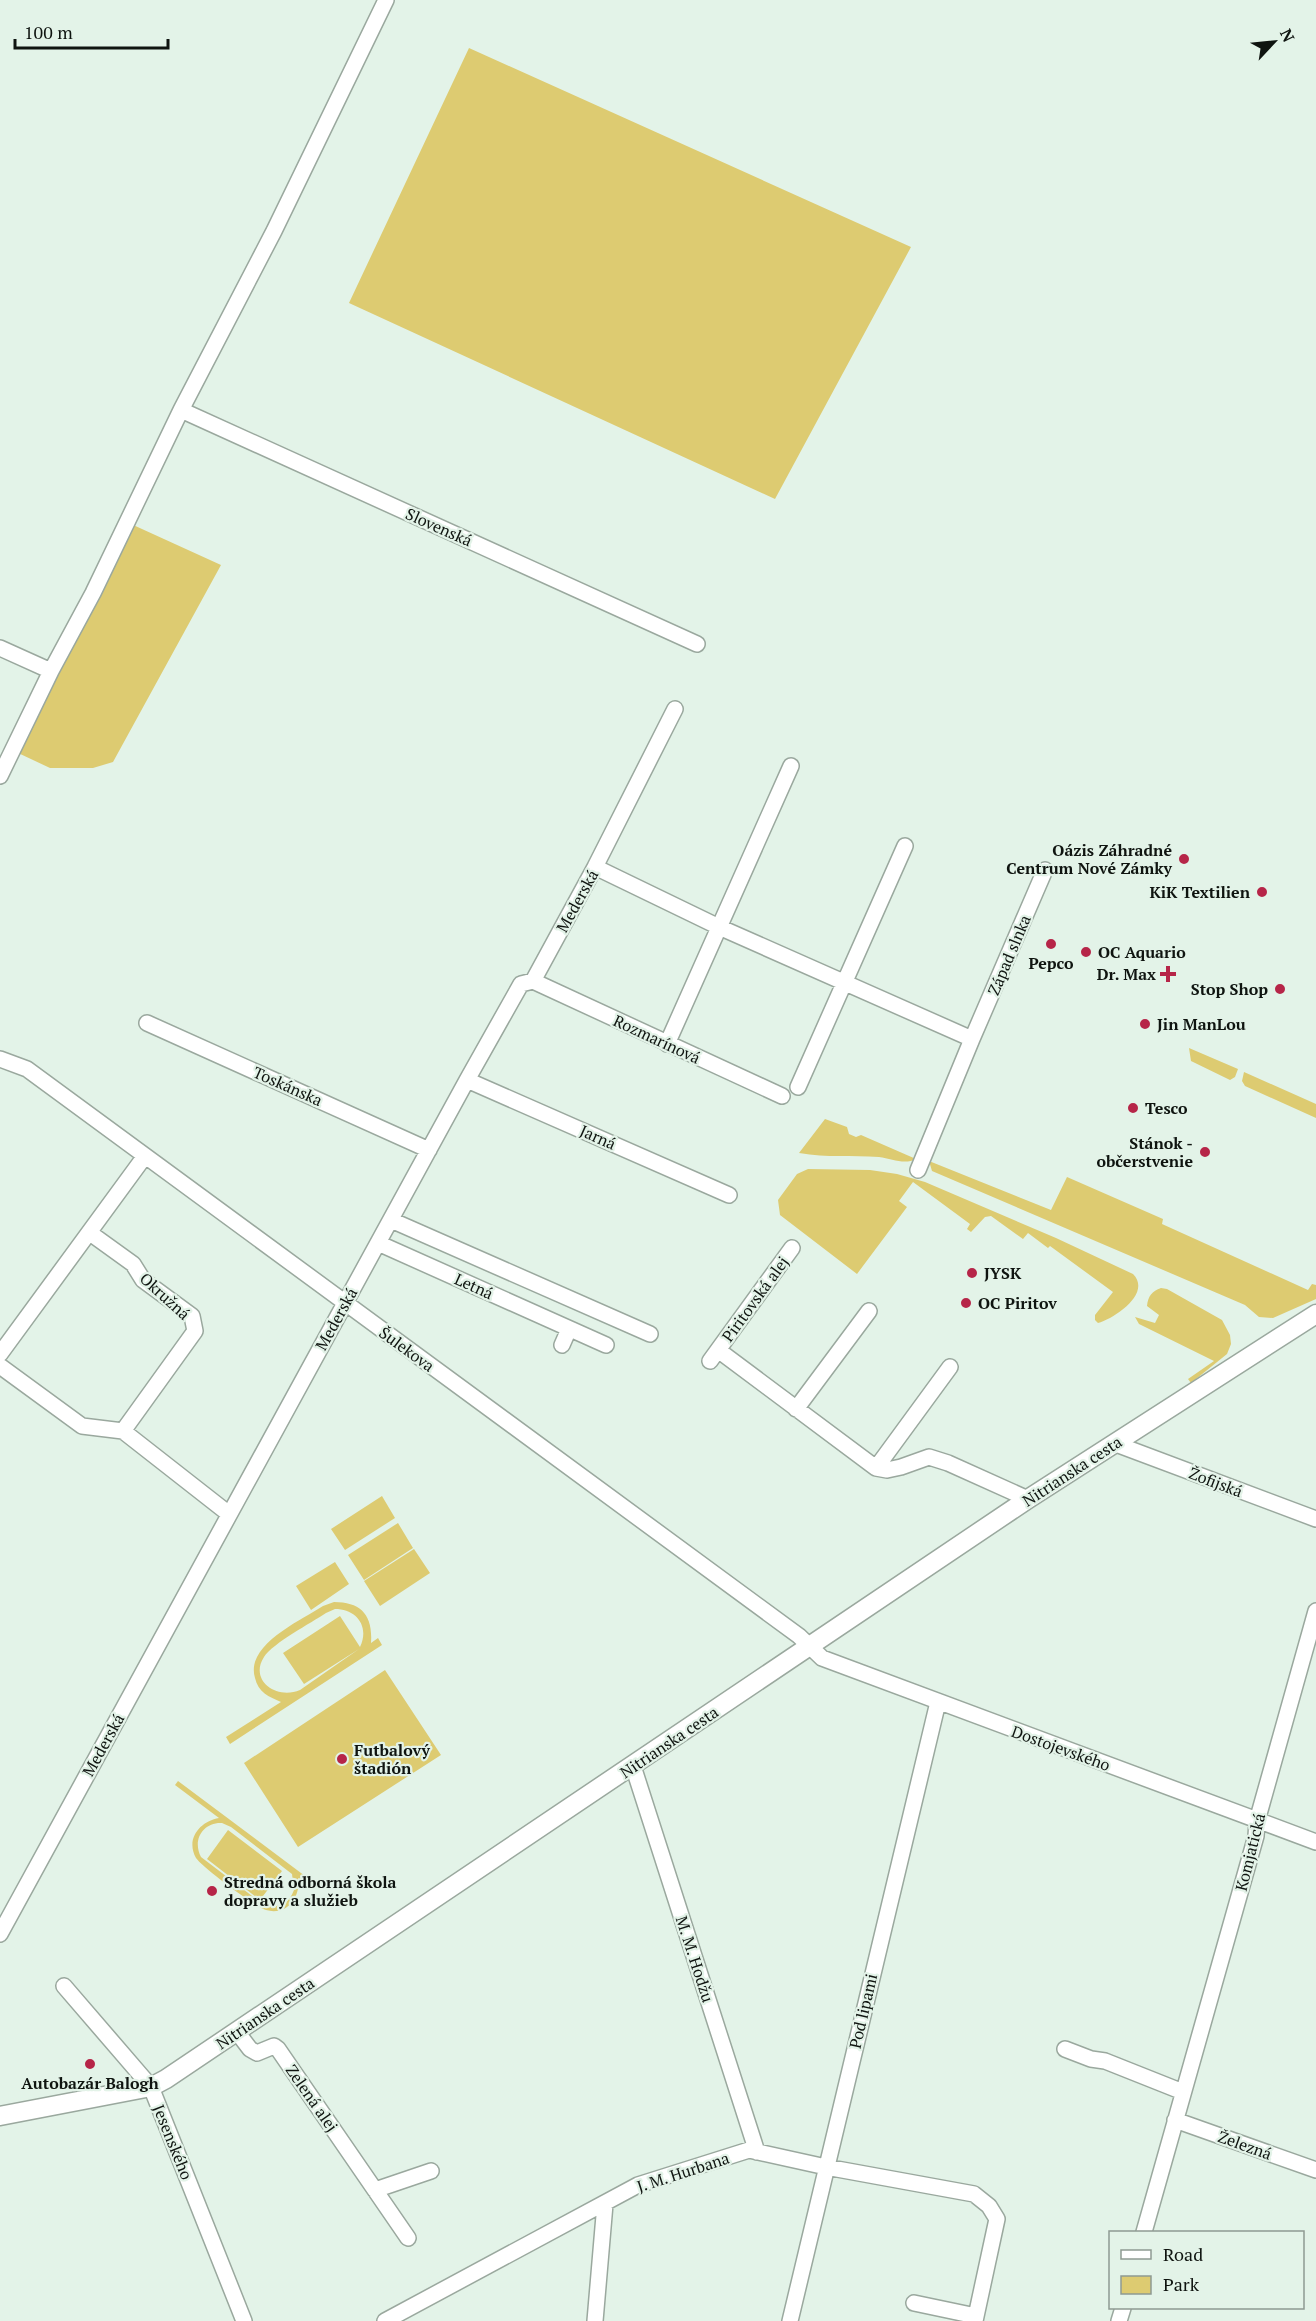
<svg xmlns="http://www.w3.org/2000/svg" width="1316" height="2321" viewBox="0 0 1316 2321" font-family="'PT Serif',serif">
<rect width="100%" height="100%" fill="#e3f3e8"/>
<path fill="#ddcb71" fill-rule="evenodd" d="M 469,48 L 911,247 L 775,499 L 349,303 Z
M 131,524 L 221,565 L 113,762 L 93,768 L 50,768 L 16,752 Z
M 1189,1048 L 1238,1069 L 1235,1077 L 1230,1080 L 1191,1061 Z
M 1244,1072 L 1316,1104 L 1316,1118 L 1245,1086 L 1242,1081 Z
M 825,1119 L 847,1127 L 849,1134 L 856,1137 L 861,1135 L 916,1159 C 905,1165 892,1159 879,1157 C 851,1155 828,1158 799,1153 Z
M 929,1161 L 1051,1210 L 1067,1177 L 1163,1219 L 1162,1224 L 1308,1290 L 1312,1284 L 1316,1285 L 1316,1299 L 1273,1318 L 1259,1317 L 1245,1305 L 932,1171 Z
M 808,1169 L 870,1170 L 897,1174 L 925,1182 L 1056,1238 L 1133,1274 C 1152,1293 1115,1318 1098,1323 L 1095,1320 L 1095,1315 L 1113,1292 L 1050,1246 L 1048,1248 L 1028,1233 L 1023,1239 L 991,1216 L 985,1217 L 971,1232 L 967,1229 L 970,1224 L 913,1182 L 899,1201 L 907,1207 L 857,1274 L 780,1215 L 778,1200 L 797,1174 Z
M 1161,1288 L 1167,1289 L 1222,1320 L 1230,1335 L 1231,1344 L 1227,1354 L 1191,1383 L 1188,1379 L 1214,1361 L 1139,1324 L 1135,1317 L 1155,1323 L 1159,1315 L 1147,1306 C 1148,1296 1152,1291 1161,1288 Z
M 382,1496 L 395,1518 L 345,1550 L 331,1529 Z
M 398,1523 L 413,1548 L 364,1580 L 348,1555 Z
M 414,1549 L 430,1573 L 380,1606 L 364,1581 Z
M 335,1562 L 349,1584 L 311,1610 L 296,1586 Z
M 334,1602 C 361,1602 373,1615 371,1643 L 378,1638 L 382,1645 L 230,1744 L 226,1737 L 281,1702 C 269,1697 258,1692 255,1678 C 245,1645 300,1621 323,1606 ZM 335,1609 C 356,1609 370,1626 360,1647 L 340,1616 L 283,1653 L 304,1684 L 359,1649 L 300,1690 C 276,1700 249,1680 264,1657 C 273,1643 311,1623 326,1613 Z
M 385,1670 L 441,1755 L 298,1847 L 244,1763 Z
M 178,1781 L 313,1882 L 310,1886 L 298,1878 C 301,1897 287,1916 266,1910 C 255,1907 202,1867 196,1858 C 185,1838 201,1821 219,1818 L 175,1785 ZM 222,1823 L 231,1827 L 292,1874 L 294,1890 C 289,1904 278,1909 264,1905 L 201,1857 C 192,1840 203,1822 222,1823 Z
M 228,1830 L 282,1871 L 260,1900 L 207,1859 Z"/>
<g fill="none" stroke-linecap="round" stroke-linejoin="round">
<defs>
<path id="minor" d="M 181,410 L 697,644
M 0,648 L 51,671
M 0,776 L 51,671 L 93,593 L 181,410 L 274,231 L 386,0
M 595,867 L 719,927 L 972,1039
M 533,981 L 782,1096
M 147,1023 L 429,1150
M 667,1044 L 791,766
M 0,1059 L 27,1069 L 799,1636 L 822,1658 L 1316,1842
M 467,1080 L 729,1195
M 798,1087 L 905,846
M 918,1170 L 972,1039 L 1045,870
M 391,1220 L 650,1334
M 90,1233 L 133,1264 L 143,1280 L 192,1316 L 195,1331 L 123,1431
M 378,1243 L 606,1345
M 562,1345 L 569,1329
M 718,1350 L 876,1468 L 887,1470 L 901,1467 L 929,1457 L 948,1463 L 1028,1499
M 0,1354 L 145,1156
M 710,1361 L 792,1248
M 0,1366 L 82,1426 L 123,1431 L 229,1514
M 796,1409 L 869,1311
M 1116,1444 L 1316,1519
M 876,1468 L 950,1367
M 633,1766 L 757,2152
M 0,1934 L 467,1080 L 521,984 L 533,981 L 595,867 L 675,709
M 64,1986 L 151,2087 L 244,2321
M 237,2032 L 250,2049 L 257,2053 L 274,2046 L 278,2049 L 408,2238
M 1065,2049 L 1091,2059 L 1105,2061 L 1183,2092
M 1175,2120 L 1316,2170
M 375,2190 L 431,2171
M 1144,2232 L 1256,1836 L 1257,1821 L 1316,1611
M 914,2303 L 976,2316
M 385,2321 L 638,2185 L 749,2150 L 826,2167 L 974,2194 L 989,2206 L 997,2219 L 975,2321
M 595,2321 L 605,2204
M 790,2321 L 938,1702
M 1119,2321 L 1123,2308"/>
<path id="major" d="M 0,2116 L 151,2087 L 166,2079 L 1028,1499 L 1316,1314"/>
</defs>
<use href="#minor" stroke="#9aa89e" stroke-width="18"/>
<use href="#major" stroke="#9aa89e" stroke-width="21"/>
<use href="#minor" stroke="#fff" stroke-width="15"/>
<use href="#major" stroke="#fff" stroke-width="18"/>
</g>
<g fill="#b62548" stroke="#e3f3e8" stroke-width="2">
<circle cx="1184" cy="859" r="6"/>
<circle cx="1262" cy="892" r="6"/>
<circle cx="1051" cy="944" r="6"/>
<circle cx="1086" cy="952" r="6"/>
<path d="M1165 965h6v6h6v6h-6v6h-6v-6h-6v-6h6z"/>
<circle cx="1280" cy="989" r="6"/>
<circle cx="1145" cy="1024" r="6"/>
<circle cx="1133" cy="1108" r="6"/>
<circle cx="1205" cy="1152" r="6"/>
<circle cx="972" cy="1273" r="6"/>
<circle cx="966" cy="1303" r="6"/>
<circle cx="342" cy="1759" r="6"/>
<circle cx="212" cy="1891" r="6"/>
<circle cx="90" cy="2064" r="6"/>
</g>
<g text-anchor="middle" stroke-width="4.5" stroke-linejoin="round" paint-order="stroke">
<g font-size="16" fill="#0f1410" stroke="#e3f3e8">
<text transform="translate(439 527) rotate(24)" y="6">Slovenská</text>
<text transform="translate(577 901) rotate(-61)" y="6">Mederská</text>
<text transform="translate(1009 955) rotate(-67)" y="6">Západ slnka</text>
<text transform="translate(657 1039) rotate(25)" y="6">Rozmarínová</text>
<text transform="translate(288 1086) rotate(24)" y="6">Toskánska</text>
<text transform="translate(598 1137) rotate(24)" y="6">Jarná</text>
<text transform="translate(474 1286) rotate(24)" y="6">Letná</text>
<text transform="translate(165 1296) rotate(42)" y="6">Okružná</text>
<text transform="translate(755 1299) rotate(-54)" y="6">Piritovská alej</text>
<text transform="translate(336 1319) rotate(-61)" y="6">Mederská</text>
<text transform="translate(407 1349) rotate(36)" y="6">Šulekova</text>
<text transform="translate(1072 1471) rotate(-33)" y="6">Nitrianska cesta</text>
<text transform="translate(1216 1482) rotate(21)" y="6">Žofijská</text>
<text transform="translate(669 1742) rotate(-34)" y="6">Nitrianska cesta</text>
<text transform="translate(103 1745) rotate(-61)" y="6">Mederská</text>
<text transform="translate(1061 1748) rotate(20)" y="6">Dostojevského</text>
<text transform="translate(1250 1852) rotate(-76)" y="6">Komjatická</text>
<text transform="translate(695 1959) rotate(72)" y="6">M. M. Hodžu</text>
<text transform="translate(863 2011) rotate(-77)" y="6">Pod lipami</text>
<text transform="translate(265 2013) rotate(-34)" y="6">Nitrianska cesta</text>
<text transform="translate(312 2098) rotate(55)" y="6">Zelená alej</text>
<text transform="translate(173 2142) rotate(68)" y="6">Jesenského</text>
<text transform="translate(1245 2145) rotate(20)" y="6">Železná</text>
<text transform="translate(683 2172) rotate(-18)" y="6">J. M. Hurbana</text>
</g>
<g font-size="16" font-weight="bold" fill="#0f1410" stroke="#e3f3e8" text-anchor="start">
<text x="1172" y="856" text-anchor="end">Oázis Záhradné<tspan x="1172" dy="18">Centrum Nové Zámky</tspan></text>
<text x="1250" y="898" text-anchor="end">KiK Textilien</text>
<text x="1098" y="958">OC Aquario</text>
<text x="1051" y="969" text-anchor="middle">Pepco</text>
<text x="1156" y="980" text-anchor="end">Dr. Max</text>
<text x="1268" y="995" text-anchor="end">Stop Shop</text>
<text x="1157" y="1030">Jin ManLou</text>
<text x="1145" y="1114">Tesco</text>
<text x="1193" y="1149" text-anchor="end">Stánok -<tspan x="1193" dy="18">občerstvenie</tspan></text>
<text x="984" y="1279">JYSK</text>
<text x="978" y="1309">OC Piritov</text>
<text x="354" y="1756">Futbalový<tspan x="354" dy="18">štadión</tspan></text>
<text x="224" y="1888">Stredná odborná škola<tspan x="224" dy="18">dopravy a služieb</tspan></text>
<text x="90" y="2089" text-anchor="middle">Autobazár Balogh</text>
</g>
</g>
<rect x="1109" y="2231" width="195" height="78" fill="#e3f3e8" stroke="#8e9a92" stroke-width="1.5"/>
<rect x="1121" y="2250" width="30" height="9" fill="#ffffff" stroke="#8e9a92" stroke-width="1.5"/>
<text x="1163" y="2261" font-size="18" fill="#0f1410">Road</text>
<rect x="1121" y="2276" width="30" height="18" fill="#ddcb71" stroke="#8e9a92" stroke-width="1.5"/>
<text x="1163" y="2291" font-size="18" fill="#0f1410">Park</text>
<g transform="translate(1274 42) rotate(64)" stroke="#e3f3e8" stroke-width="4.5" paint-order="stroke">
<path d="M0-4.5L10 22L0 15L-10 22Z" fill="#0f1410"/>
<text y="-9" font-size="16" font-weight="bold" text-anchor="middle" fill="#0f1410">N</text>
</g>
<path d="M15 39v9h153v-9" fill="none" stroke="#0f1410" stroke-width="3"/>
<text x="24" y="39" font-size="18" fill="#0f1410" stroke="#e3f3e8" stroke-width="4.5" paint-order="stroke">100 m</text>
</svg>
